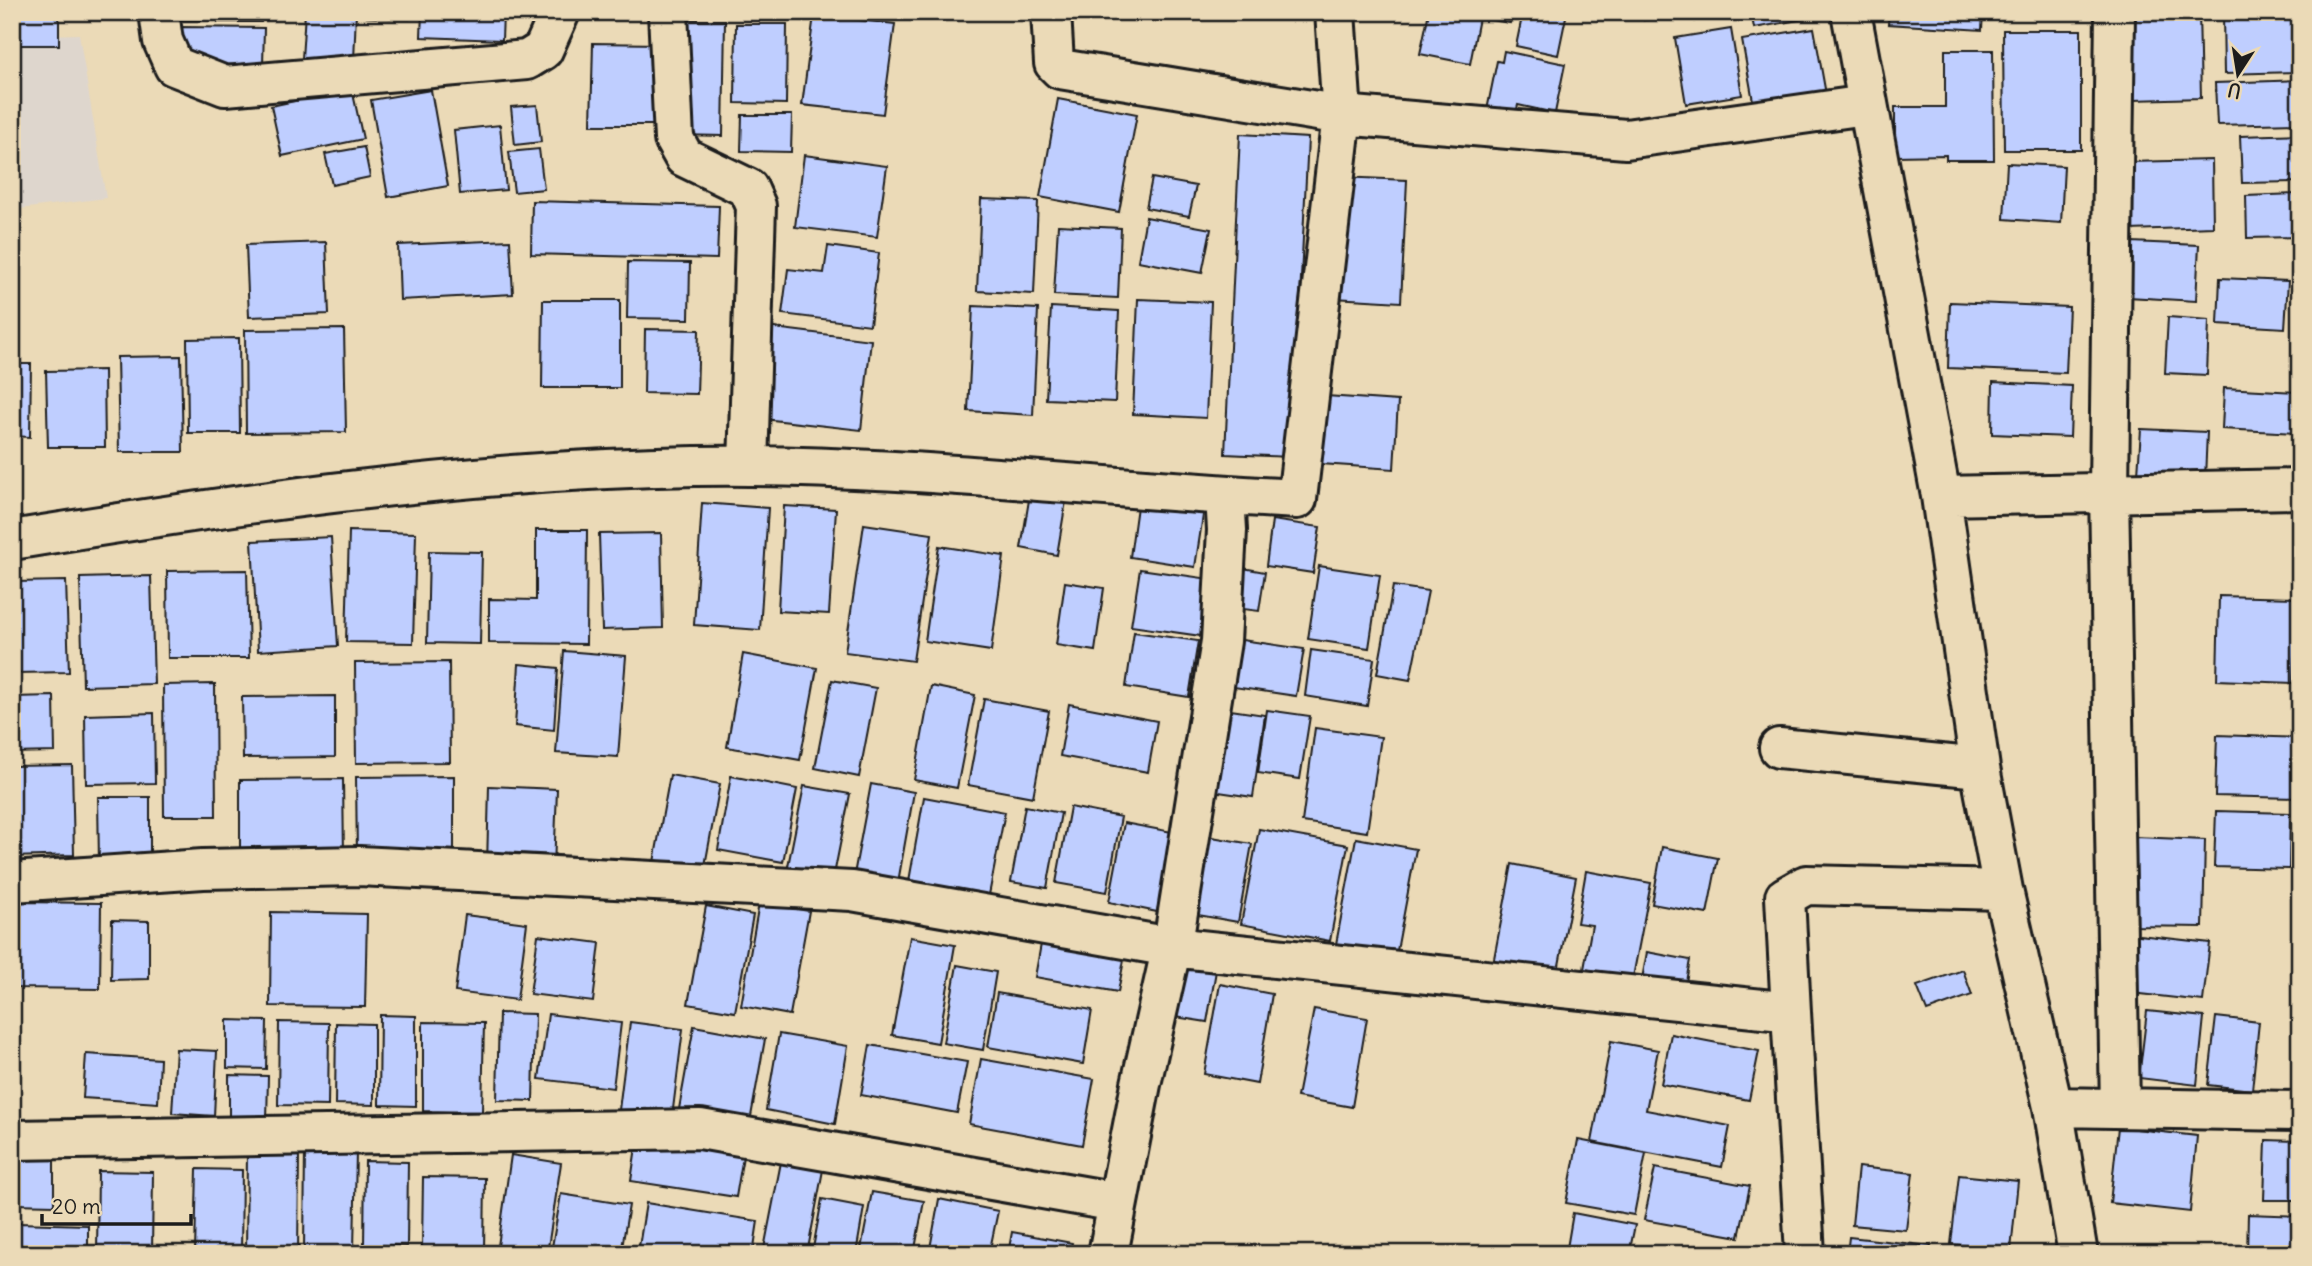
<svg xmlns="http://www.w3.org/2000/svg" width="2312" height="1266" viewBox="0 0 2312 1266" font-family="Delius,sans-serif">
<rect width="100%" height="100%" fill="#ebdab7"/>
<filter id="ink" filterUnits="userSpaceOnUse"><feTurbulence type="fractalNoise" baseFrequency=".0143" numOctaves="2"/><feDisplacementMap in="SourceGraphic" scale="14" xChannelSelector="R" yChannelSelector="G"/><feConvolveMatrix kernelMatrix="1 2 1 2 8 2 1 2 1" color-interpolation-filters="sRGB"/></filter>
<g filter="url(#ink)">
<path fill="#ded6cd" d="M 79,34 L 106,198 L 12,210 L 12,36 Z"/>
<path fill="#bfceff" stroke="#1c1c1c" stroke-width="2" d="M 12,12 L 59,12 L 59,45 L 12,45 Z
M 166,12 L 209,12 L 209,20 L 165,20 Z
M 218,12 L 261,12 L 261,22 L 218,22 Z
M 305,12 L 356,12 L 354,61 L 302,59 Z
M 368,12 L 409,12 L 409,19 L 367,17 Z
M 422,12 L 503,12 L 502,40 L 421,37 Z
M 1429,12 L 1513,12 L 1510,23 L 1479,18 L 1470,64 L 1420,54 Z
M 1523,12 L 1567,12 L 1558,55 L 1516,46 Z
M 1643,12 L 1683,12 L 1683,13 L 1644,20 Z
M 1693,12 L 1742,12 L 1743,13 L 1695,21 Z
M 1751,12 L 1820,12 L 1821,16 L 1754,28 Z
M 1889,12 L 1983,12 L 1982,30 L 1888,24 Z
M 2130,12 L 2199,12 L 2201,98 L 2133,100 Z
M 2295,12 L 2297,72 L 2224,74 L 2223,14 Z
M 814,15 L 895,24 L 883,114 L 802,105 Z
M 678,20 L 725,20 L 723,136 L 677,135 Z
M 736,24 L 787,24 L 786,104 L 735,103 Z
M 181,27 L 264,28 L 263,65 L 181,64 Z
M 1814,28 L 1827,100 L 1755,112 L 1742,40 Z
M 1731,29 L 1742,95 L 1686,104 L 1675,38 Z
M 2003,30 L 2081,30 L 2081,150 L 2004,150 Z
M 593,43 L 660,44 L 658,125 L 591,125 Z
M 1945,50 L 1993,50 L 1994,160 L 1946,160 L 1946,155 L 1895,156 L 1895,107 L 1945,107 Z
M 1504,51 L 1565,64 L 1555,113 L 1518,105 L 1513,125 L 1485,120 L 1497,61 L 1502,62 Z
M 2300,80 L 2300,123 L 2217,125 L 2215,83 Z
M 352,89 L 363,139 L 282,156 L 271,106 Z
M 431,90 L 448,186 L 388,197 L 371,100 Z
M 1058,99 L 1137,114 L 1119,212 L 1040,197 Z
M 537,105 L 541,142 L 515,145 L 511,107 Z
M 742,115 L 792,115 L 791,152 L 741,151 Z
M 500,125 L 506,190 L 460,194 L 454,130 Z
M 1240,134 L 1308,138 L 1292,457 L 1225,454 Z
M 2300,134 L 2300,182 L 2242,183 L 2240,136 Z
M 364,147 L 370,177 L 332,185 L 325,154 Z
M 539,149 L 544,189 L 514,192 L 509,152 Z
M 804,155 L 887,166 L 877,237 L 795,227 Z
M 2212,160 L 2213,227 L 2130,230 L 2128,162 Z
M 2007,163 L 2064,166 L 2061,223 L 2004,219 Z
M 1341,177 L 1407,180 L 1401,302 L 1334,298 Z
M 1152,178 L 1196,186 L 1189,216 L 1146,208 Z
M 2299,194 L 2300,237 L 2247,238 L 2246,196 Z
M 981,199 L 1038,201 L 1034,294 L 977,291 Z
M 532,201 L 719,206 L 717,259 L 531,254 Z
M 1146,217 L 1211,229 L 1202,273 L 1138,261 Z
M 1058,225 L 1121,228 L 1118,298 L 1054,295 Z
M 510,240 L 513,294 L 400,300 L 398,245 Z
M 326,242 L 329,314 L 249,317 L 246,245 Z
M 2131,242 L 2199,245 L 2196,301 L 2128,297 Z
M 828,246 L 879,253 L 870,325 L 782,314 L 788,269 L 824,273 Z
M 628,262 L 690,263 L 689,319 L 627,318 Z
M 2220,278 L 2288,281 L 2285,328 L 2218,324 Z
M 1138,299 L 1211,302 L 1206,418 L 1133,414 Z
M 543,300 L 620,300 L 620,388 L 542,388 Z
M 1950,302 L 2069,307 L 2066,373 L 1948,368 Z
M 973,306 L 1038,309 L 1033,415 L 968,411 Z
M 1051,307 L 1119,311 L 1115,402 L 1046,399 Z
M 2168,317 L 2209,320 L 2207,375 L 2165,373 Z
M 766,327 L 871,340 L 861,430 L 755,418 Z
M 344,329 L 346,432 L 246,433 L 245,330 Z
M 645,329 L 699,330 L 697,394 L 644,393 Z
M 239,338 L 240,433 L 188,433 L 187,339 Z
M 181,356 L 183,452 L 119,452 L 117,357 Z
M 12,364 L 31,364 L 30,437 L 12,436 Z
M 104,370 L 105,447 L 48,447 L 46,371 Z
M 1993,382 L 2072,386 L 2070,437 L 1992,434 Z
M 2224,388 L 2298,392 L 2296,433 L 2222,429 Z
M 1326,396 L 1398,401 L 1394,469 L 1321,464 Z
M 2141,429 L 2207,432 L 2205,478 L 2138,474 Z
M 1030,494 L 1066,501 L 1057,555 L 1021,548 Z
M 1138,499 L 1204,509 L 1195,567 L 1130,557 Z
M 702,503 L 768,508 L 760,630 L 694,625 Z
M 784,506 L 836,509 L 829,614 L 778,611 Z
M 1272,520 L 1320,527 L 1313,573 L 1266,566 Z
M 864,524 L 932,534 L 913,661 L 845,652 Z
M 536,530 L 587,530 L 586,644 L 489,643 L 489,599 L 536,600 Z
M 349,531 L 416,533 L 413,643 L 346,642 Z
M 661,533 L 663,628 L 602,630 L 599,534 Z
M 331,537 L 338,646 L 258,651 L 252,541 Z
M 939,546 L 1004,556 L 991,651 L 925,641 Z
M 429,551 L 482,552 L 480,644 L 427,643 Z
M 1232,566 L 1265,572 L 1259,611 L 1227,607 Z
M 1319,566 L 1380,575 L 1369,648 L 1308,639 Z
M 1140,569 L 1210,579 L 1201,636 L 1131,626 Z
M 247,570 L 249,658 L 168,658 L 167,571 Z
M 151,576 L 154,684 L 83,686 L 80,578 Z
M 66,581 L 69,672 L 16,673 L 14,582 Z
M 1065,582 L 1104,588 L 1095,651 L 1056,645 Z
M 1393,586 L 1428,591 L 1410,680 L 1377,674 Z
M 2219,596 L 2296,598 L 2293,683 L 2217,680 Z
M 1134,632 L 1198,641 L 1189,697 L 1126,687 Z
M 1228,638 L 1304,649 L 1296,696 L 1220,685 Z
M 1311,650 L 1374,659 L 1367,706 L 1305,696 Z
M 564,651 L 626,656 L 618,757 L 556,753 Z
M 743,654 L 817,668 L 800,760 L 727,747 Z
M 449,662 L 450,762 L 356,763 L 355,663 Z
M 519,664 L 558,668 L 554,730 L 515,726 Z
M 832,680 L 876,688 L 859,777 L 815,768 Z
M 215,684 L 216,816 L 164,816 L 163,685 Z
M 931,686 L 975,695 L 957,788 L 914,780 Z
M 54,696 L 55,752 L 12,753 L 12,697 Z
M 335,696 L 335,757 L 243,758 L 242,697 Z
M 984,699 L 1049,711 L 1033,797 L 968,785 Z
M 1069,704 L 1157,721 L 1148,772 L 1060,756 Z
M 1217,708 L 1265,715 L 1253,797 L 1205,790 Z
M 1267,710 L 1310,716 L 1300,779 L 1258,773 Z
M 154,713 L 155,783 L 86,784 L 85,715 Z
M 1315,728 L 1381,737 L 1367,832 L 1302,822 Z
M 2217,735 L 2300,738 L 2300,798 L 2215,796 Z
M 72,765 L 74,855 L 12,857 L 12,766 Z
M 670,775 L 720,784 L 704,871 L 654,862 Z
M 454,776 L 454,856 L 357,857 L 356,777 Z
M 731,776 L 797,789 L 783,862 L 718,850 Z
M 343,779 L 344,856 L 240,858 L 240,780 Z
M 871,784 L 914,792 L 897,888 L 853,880 Z
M 489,786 L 557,789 L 554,868 L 487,866 Z
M 804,786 L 850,794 L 834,875 L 788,866 Z
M 98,797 L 150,797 L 150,862 L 99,863 Z
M 924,797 L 1005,812 L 989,895 L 909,881 Z
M 1025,806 L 1061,813 L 1047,888 L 1011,882 Z
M 1070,807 L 1121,817 L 1107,892 L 1056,883 Z
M 2216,811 L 2290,813 L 2289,869 L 2214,867 Z
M 1124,823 L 1172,832 L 1157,912 L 1109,902 Z
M 1259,829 L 1348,845 L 1330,941 L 1241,924 Z
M 1195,834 L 1252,844 L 1238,922 L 1181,912 Z
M 2135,837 L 2205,840 L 2203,927 L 2132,926 Z
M 1356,838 L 1416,849 L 1396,956 L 1336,944 Z
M 1662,847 L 1718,858 L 1707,914 L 1652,904 Z
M 1512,864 L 1576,877 L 1556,981 L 1492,969 Z
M 1586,871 L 1651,883 L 1633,977 L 1584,969 L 1592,925 L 1577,923 Z
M 17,902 L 101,903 L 100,989 L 17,988 Z
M 759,903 L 809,911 L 790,1015 L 741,1006 Z
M 706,906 L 753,915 L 735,1012 L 688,1004 Z
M 271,912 L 367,914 L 365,1007 L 270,1006 Z
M 465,915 L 527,923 L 517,1000 L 455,992 Z
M 112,920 L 149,921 L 149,979 L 111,980 Z
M 1043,933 L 1126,949 L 1118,992 L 1035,977 Z
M 2130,934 L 2210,943 L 2203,1001 L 2123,992 Z
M 538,935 L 600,943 L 593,1002 L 530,994 Z
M 910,937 L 955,945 L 938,1043 L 892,1035 Z
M 1647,952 L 1690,960 L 1685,987 L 1642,979 Z
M 1179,957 L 1217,965 L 1207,1022 L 1169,1016 Z
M 957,965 L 996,972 L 983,1050 L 943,1043 Z
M 1963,970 L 1972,995 L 1927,1011 L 1917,986 Z
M 1220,984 L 1272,994 L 1257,1084 L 1204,1074 Z
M 997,993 L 1092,1010 L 1083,1064 L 988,1047 Z
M 1314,1009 L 1367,1018 L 1352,1107 L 1297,1097 Z
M 2147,1011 L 2204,1017 L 2197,1085 L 2139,1078 Z
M 499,1013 L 535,1014 L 533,1101 L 497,1100 Z
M 548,1014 L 621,1023 L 613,1088 L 539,1079 Z
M 380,1015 L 416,1016 L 416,1106 L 379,1105 Z
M 2216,1017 L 2259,1022 L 2252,1090 L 2208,1085 Z
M 227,1020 L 267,1021 L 266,1069 L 227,1068 Z
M 279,1022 L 329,1023 L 328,1106 L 278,1105 Z
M 423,1022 L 484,1023 L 482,1112 L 423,1111 Z
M 630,1022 L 683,1029 L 672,1117 L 619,1110 Z
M 336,1023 L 374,1024 L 374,1105 L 335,1104 Z
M 694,1026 L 765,1039 L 750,1122 L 679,1109 Z
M 779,1034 L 848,1046 L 835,1124 L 766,1110 Z
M 1671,1034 L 1759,1051 L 1749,1100 L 1661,1084 Z
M 1611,1041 L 1658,1050 L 1646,1110 L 1730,1126 L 1722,1167 L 1592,1142 Z
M 870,1045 L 967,1062 L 957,1113 L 861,1095 Z
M 176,1049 L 217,1051 L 214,1116 L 172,1113 Z
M 86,1054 L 160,1059 L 158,1103 L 83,1098 Z
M 981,1059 L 1094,1079 L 1082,1145 L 969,1124 Z
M 229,1075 L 268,1076 L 267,1121 L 229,1121 Z
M 2118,1127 L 2197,1136 L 2190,1212 L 2110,1203 Z
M 637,1140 L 743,1156 L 736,1197 L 631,1181 Z
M 1578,1140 L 1646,1153 L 1634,1215 L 1566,1203 Z
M 2266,1140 L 2300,1141 L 2300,1200 L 2264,1200 Z
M 305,1150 L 356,1151 L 354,1251 L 304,1251 Z
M 247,1153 L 299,1154 L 298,1254 L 246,1254 Z
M 14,1154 L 54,1155 L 54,1205 L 14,1204 Z
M 511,1155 L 561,1163 L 547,1254 L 497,1253 Z
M 365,1161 L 408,1162 L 407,1246 L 364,1245 Z
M 781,1162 L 823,1170 L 807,1254 L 763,1254 Z
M 1858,1167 L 1913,1173 L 1906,1230 L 1852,1225 Z
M 1655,1168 L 1750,1186 L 1739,1237 L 1644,1220 Z
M 197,1169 L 242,1170 L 241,1254 L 195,1253 Z
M 98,1171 L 153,1172 L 152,1254 L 97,1254 Z
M 1959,1175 L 2018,1181 L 2011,1250 L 1951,1244 Z
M 423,1177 L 485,1178 L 484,1249 L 422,1248 Z
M 872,1192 L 924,1201 L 914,1254 L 860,1254 Z
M 561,1194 L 629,1205 L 621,1254 L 551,1253 Z
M 822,1199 L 864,1207 L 856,1254 L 812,1254 Z
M 939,1199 L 998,1211 L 989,1254 L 929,1254 Z
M 646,1203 L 758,1221 L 753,1254 L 638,1253 Z
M 1573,1213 L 1635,1225 L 1629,1254 L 1566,1254 Z
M 2248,1214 L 2300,1216 L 2300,1254 L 2247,1254 Z
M 17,1223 L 88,1225 L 88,1254 L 17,1254 Z
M 1012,1232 L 1072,1243 L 1070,1254 L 1008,1254 Z
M 1849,1237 L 1931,1246 L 1930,1254 L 1847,1254 Z"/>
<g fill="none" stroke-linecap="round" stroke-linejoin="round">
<defs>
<path id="street" d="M 159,12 L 163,41 L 174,66 L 225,86 L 527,60 L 543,50 L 560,12
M 668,12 L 674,139 L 684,157 L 748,188 L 756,206 L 748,466
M 1051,12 L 1054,63 L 1060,69 L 1342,115 L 1626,139 L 1866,105
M 1851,12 L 1941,496 L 1980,768 L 2003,890 L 2053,1107 L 2078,1254
M 2115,12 L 2109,491 L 2120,1108
M 1941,496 L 2300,489
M 12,540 C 238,503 466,470 695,466 C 896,463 1096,489 1297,499 L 1342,115 L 1335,12
M 1779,748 L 1980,768
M 12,882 L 203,869 L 359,866 L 852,891 L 1171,947 L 1791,1012 L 1785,897 L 1806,885 L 2003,890
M 1791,1012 L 1805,1254
M 2053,1107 L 2300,1111
M 12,1140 L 700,1129 L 1117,1202
M 1108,1254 L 1141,1084 L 1174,937 L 1221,641 L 1227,530 L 1225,495"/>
</defs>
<use href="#street" stroke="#1c1c1c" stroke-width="44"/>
<use href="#street" stroke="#ebdab7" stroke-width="38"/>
</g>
</g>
<rect width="2312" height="1266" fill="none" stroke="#ebdab7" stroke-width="42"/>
<rect x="21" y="21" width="2270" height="1224" fill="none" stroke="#1c1c1c" stroke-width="2.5" filter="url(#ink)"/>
<g transform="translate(2238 74) rotate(192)" stroke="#ebdab7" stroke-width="5" paint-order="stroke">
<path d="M0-5L12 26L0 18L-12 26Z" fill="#1c1c1c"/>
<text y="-10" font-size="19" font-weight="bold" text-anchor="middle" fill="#1c1c1c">U</text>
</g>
<path d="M42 1214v10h149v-10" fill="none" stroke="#1c1c1c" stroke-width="3.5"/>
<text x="52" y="1214" font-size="21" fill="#1c1c1c" stroke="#ebdab7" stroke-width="5" paint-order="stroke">20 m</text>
</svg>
